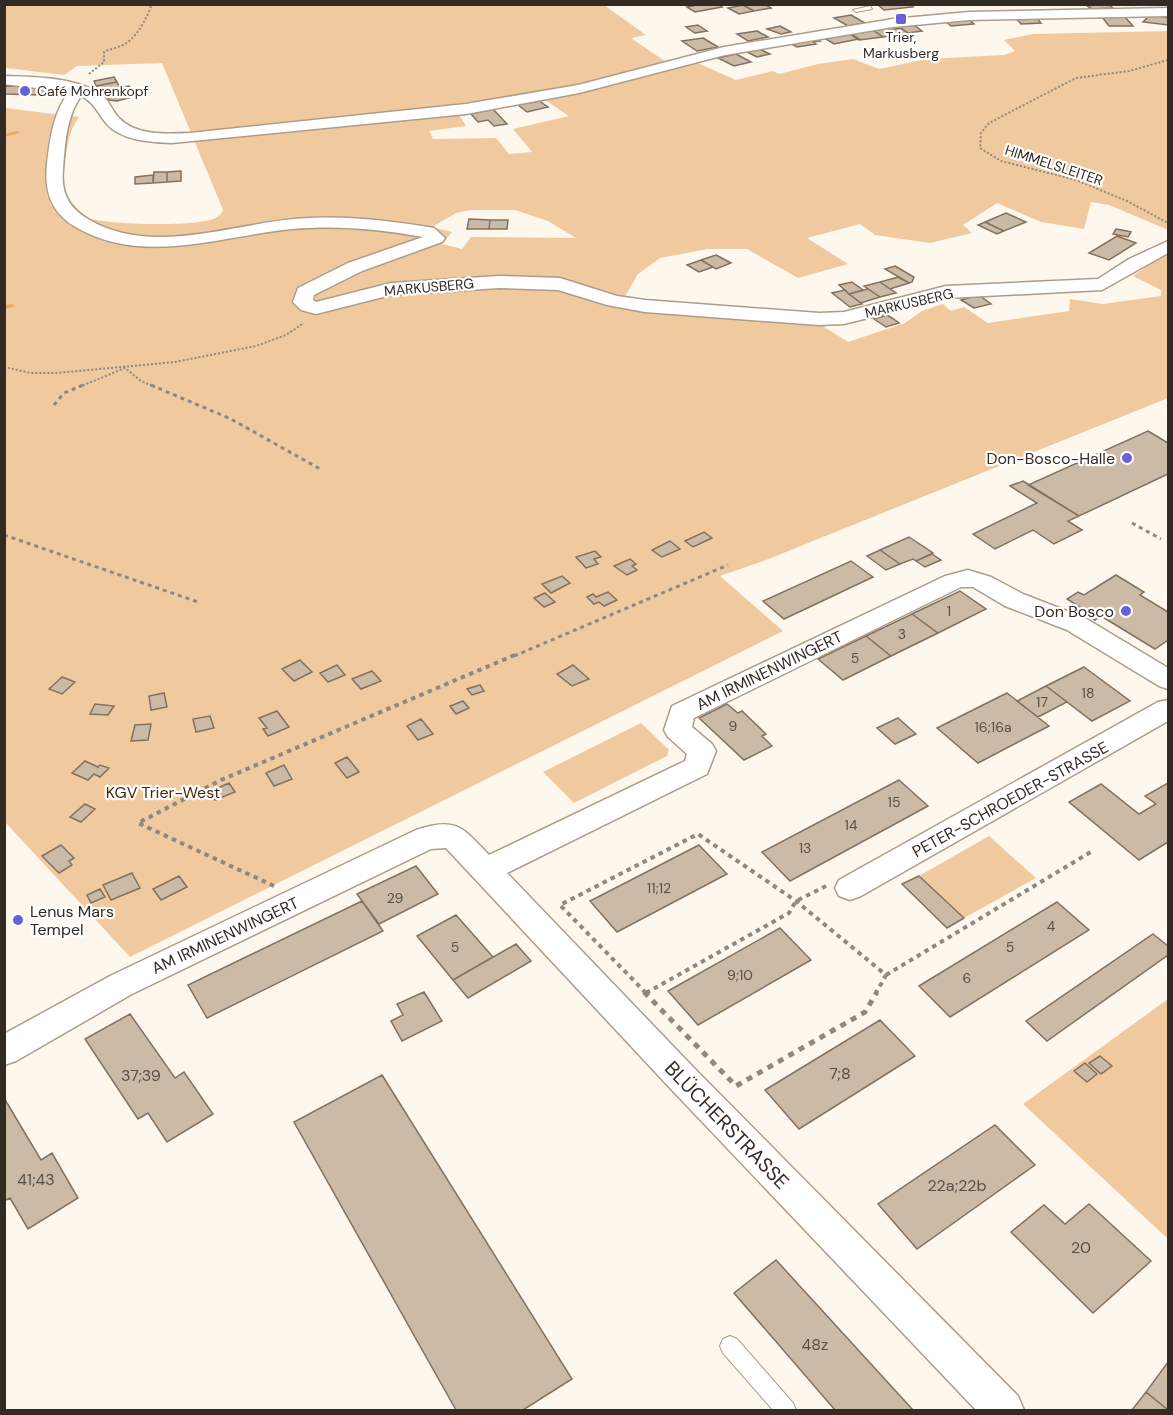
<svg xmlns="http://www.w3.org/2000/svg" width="1173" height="1415" viewBox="0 0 1173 1415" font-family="'DM Sans',sans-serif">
<rect width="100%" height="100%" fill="#fef7ee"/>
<path fill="#f0ca9e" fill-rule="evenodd" d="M 4,5 L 604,5 L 646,35 L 631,38 L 672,66 L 693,61 L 736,80 L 773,71 L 779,74 L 818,64 L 853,59 L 879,69 L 927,59 L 1004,55 L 1015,51 L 1004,40 L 1033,34 L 1168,31 L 1168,230 L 1109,205 L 1091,202 L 1084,229 L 1041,222 L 997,203 L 963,225 L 972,233 L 930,243 L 875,235 L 860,224 L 807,238 L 848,264 L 798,278 L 747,249 L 708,249 L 660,258 L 638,274 L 620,305 L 709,318 L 821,325 L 848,342 L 905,323 L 922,311 L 943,304 L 951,311 L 964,307 L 988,323 L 1069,311 L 1070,299 L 1103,304 L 1161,296 L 1161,290 L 1133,276 L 1168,252 L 1168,398 L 766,560 L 720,576 L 783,631 L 130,957 L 5,822 L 5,108 L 79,117 C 69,130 68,144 65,160 C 61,183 58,202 82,216 C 97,225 203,228 217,217 C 220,216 221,213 223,210 L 162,63 L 77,66 L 64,75 L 5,68 ZM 536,94 L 569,116 L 513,129 L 532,152 L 509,154 L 496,138 L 433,139 L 429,131 L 466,126 L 455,108 ZM 471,210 L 515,210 L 548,221 L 576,238 L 471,237 L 462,249 L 442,244 L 452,232 L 432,227 L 456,213 Z
M 641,723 L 669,750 L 667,756 L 574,803 L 543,772 Z
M 989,836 L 1036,878 L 964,918 L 919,876 Z
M 1168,999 L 1168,1239 L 1023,1104 Z"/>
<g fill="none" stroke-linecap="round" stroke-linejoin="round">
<path fill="#e9ac60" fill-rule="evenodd" d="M 17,131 L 19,131 L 19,133 L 4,137 L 4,134 Z
M 12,304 L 15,306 L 14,307 L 4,309 L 4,305 Z"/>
</g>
<path fill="#cbbaa5" stroke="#82715f" stroke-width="1.5" d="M 702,4 L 718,4 L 722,7 L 695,12 L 687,7 Z
M 764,4 L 771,8 L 754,11 L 743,5 Z
M 877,4 L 911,4 L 913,7 L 884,10 Z
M 1084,4 L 1108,4 L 1113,8 L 1092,9 Z
M 743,5 L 754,11 L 739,14 L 728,8 Z
M 1151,14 L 1168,18 L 1168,25 L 1143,22 Z
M 851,15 L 865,23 L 848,26 L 834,18 Z
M 1035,16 L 1041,23 L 1021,24 L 1015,17 Z
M 1102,17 L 1125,17 L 1133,26 L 1109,26 Z
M 968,19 L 974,24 L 951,26 L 944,20 Z
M 911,23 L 922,31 L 908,33 L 896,25 Z
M 698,25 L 707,31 L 695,33 L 686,27 Z
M 780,26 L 791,32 L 781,34 L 767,29 Z
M 883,26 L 889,30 L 901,28 L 908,33 L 883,37 L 870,28 Z
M 870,28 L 883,37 L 859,40 L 847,32 Z
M 757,31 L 768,37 L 748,41 L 737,34 Z
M 847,32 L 859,39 L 834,44 L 821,36 Z
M 703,38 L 718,47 L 697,51 L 682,41 Z
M 815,38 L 820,41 L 813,42 L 816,44 L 797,47 L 788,42 Z
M 759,49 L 770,54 L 757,57 L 747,52 Z
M 736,54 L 751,62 L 734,66 L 718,58 Z
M 114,77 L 117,82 L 96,86 L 94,81 Z
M 117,82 L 120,88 L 99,91 L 96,86 Z
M 4,86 L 48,87 L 41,95 L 4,94 Z
M 129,86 L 136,96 L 117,101 L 109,100 L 103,90 Z
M 539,101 L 548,107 L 527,112 L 518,105 Z
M 493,109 L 507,124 L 494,126 L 488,120 L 478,122 L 471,114 Z
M 181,171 L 181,181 L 167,182 L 167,172 Z
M 154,172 L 167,172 L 167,182 L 153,183 Z
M 153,175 L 153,183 L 135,184 L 135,177 Z
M 1006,213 L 1026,222 L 1004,231 L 985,222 Z
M 469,219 L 490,220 L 489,229 L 467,229 Z
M 490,220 L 508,220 L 507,229 L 489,229 Z
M 985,222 L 1004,231 L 997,234 L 978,225 Z
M 1116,229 L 1127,231 L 1131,232 L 1128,237 L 1113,234 Z
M 1117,236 L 1136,243 L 1109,260 L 1089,253 Z
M 716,255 L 731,263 L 716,269 L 701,260 Z
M 701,260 L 713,267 L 699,272 L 687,265 Z
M 895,266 L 914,277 L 912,282 L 909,283 L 885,269 Z
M 898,277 L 909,283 L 890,289 L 880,282 Z
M 852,282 L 863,290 L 849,294 L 839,285 Z
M 880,282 L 890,289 L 896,293 L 880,297 L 864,286 Z
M 868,289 L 880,297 L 861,303 L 849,294 Z
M 845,290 L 849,294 L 862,304 L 850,307 L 832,293 Z
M 979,295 L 991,304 L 974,308 L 961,300 Z
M 887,315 L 892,318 L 899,323 L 886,327 L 874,319 Z
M 1148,431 L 1168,443 L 1168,474 L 1079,516 L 1028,485 Z
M 1023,481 L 1079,516 L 1068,521 L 1082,530 L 1054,544 L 1033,530 L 995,549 L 973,534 L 1037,503 L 1010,486 Z
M 704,532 L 712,538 L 693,547 L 685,541 Z
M 909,537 L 933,553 L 916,561 L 913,559 L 900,564 L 880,550 Z
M 670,541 L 680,549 L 662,557 L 652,550 Z
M 880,550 L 900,564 L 886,570 L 867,556 Z
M 595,551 L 601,557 L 594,559 L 598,564 L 586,568 L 576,557 Z
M 932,554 L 941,560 L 925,567 L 916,561 Z
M 630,559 L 636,564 L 632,566 L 637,570 L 627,575 L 614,566 Z
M 851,561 L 873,577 L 784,619 L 763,601 Z
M 1116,575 L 1144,592 L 1140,595 L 1168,612 L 1168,640 L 1155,649 L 1101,616 L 1095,620 L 1083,612 L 1086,611 L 1067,599 L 1078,592 L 1084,595 Z
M 562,576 L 570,583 L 551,593 L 542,584 Z
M 960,591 L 986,609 L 938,633 L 912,614 Z
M 608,592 L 617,600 L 604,606 L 599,602 L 594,604 L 587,597 L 593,594 L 596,597 Z
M 545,593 L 555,602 L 544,607 L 534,598 Z
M 912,614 L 938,633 L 891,656 L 866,636 Z
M 866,636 L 891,656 L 843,680 L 818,659 Z
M 300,660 L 312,672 L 294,681 L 282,669 Z
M 337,665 L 345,675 L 328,682 L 320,673 Z
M 573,665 L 589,679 L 572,686 L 557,674 Z
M 1084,667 L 1130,701 L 1092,721 L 1046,686 Z
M 372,671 L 381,681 L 361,689 L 352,679 Z
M 62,677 L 75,682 L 62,694 L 49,689 Z
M 480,685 L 484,691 L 472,695 L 467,689 Z
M 1046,686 L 1067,702 L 1038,717 L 1017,701 Z
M 164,693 L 167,707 L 151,710 L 149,696 Z
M 1007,693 L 1049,726 L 978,763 L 937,728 Z
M 463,701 L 469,708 L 456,714 L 450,706 Z
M 95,704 L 114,706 L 108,715 L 90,714 Z
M 727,704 L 738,713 L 742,711 L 766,734 L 762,736 L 772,746 L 744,760 L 699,718 Z
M 277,711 L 289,727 L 268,736 L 263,729 L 267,728 L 259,718 Z
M 210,716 L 214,728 L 196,732 L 193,719 Z
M 898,718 L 916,734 L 895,744 L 877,728 Z
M 421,719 L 433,734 L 418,740 L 407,726 Z
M 151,724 L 148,740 L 131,741 L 135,725 Z
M 347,757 L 359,772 L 347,778 L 335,763 Z
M 85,761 L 98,767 L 100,765 L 109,768 L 100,777 L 94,774 L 88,780 L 72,773 Z
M 284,765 L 292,779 L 274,786 L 266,773 Z
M 899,780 L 928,806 L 790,881 L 762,852 Z
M 229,783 L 235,792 L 215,800 L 209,792 Z
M 1168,783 L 1168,842 L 1139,860 L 1069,802 L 1101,784 L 1139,814 L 1156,804 L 1145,796 Z
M 85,804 L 95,809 L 81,822 L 70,817 Z
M 61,845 L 74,858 L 69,861 L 72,865 L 59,873 L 42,856 Z
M 699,845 L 727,874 L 617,932 L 590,901 Z
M 416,866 L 438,894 L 379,924 L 357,894 Z
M 132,873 L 140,888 L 111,900 L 103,885 Z
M 179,876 L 187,887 L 161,900 L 153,889 Z
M 919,876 L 964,918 L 947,928 L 902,884 Z
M 100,889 L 105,897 L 91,903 L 87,895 Z
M 362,901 L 383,931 L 207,1018 L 188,985 Z
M 1057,902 L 1089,930 L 950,1017 L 919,986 Z
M 456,915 L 493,957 L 453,980 L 417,936 Z
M 780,928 L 811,960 L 698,1025 L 668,991 Z
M 1153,934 L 1168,946 L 1168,955 L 1047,1041 L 1026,1021 Z
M 516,944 L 531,961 L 468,998 L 453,980 Z
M 424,992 L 442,1021 L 402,1041 L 391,1021 L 403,1015 L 397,1004 Z
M 130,1014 L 175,1078 L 184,1072 L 213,1114 L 167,1142 L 148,1113 L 138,1119 L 85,1039 Z
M 880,1020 L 915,1056 L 799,1129 L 765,1090 Z
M 1100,1056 L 1112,1066 L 1101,1074 L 1089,1063 Z
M 1085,1063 L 1097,1074 L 1087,1082 L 1074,1071 Z
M 382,1075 L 572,1379 L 523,1410 L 456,1410 L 294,1122 Z
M 4,1098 L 41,1160 L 52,1153 L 78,1198 L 28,1229 L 10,1198 L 4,1201 Z
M 995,1125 L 1035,1165 L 917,1249 L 878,1204 Z
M 1089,1204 L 1151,1261 L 1093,1313 L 1011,1232 L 1044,1205 L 1065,1224 Z
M 776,1260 L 913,1410 L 835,1410 L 734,1293 Z
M 1168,1362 L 1168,1410 L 1146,1392 Z
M 1146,1392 L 1168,1410 L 1132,1410 Z"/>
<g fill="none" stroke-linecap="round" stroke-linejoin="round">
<defs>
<path id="lane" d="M 870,6 L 872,9 L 856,12 L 853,10 Z
M 730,1336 L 737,1339 L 793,1403 L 796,1410 L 773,1410 L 723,1353 L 720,1346 L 723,1339 Z"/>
<path id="street" d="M 1168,8 L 1168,16 L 969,20 L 893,27 L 725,55 L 579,93 L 466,114 L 172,143 C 151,142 121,141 106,123 C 97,112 94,102 81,96 C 66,117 65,145 63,170 C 61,192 68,207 88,219 C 154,259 239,220 310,218 C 350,216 389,221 428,227 L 434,228 L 445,238 L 442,242 L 362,271 L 314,295 L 313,300 L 316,302 L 391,283 L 499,276 L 560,278 L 617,296 L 645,300 L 819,313 L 844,312 L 946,286 L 1098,279 L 1129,259 L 1168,241 L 1168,253 L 1102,290 L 947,298 L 844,324 L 819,325 L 645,312 L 607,305 L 558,290 L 499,288 L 391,295 L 316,314 L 301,310 L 293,302 L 298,288 L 348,263 L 423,237 C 380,229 335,225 292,229 C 220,236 141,267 74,226 C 51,212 44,191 47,164 C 50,139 53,113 69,92 L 4,84 L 4,76 C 35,77 72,77 99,93 C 109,99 112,111 119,118 C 136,136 168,134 190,133 L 466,104 L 578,85 L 724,47 L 893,19 L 969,12 Z
M 968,570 L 991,577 L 1023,594 L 1085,618 L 1168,668 L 1168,689 L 1159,686 L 1067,630 L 1005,606 L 973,587 L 961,587 L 694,718 L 692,727 L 712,744 L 716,751 L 707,774 L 507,873 L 694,1068 L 1018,1396 L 1024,1410 L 976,1410 L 670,1088 L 446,848 L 431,849 L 132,994 L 16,1061 L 4,1065 L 4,1034 L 110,976 L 416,830 C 457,817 462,827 489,855 L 685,761 L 687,754 L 668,737 L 664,730 L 672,706 L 945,576 Z
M 1168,700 L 1168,721 L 861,896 L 850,900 L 839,896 L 835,888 L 839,880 L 1158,702 Z"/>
</defs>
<use href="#lane" stroke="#ae9c89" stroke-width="2"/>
<use href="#street" stroke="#ae9c89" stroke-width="3"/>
<path stroke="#8f887f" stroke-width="2" stroke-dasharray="2 2" stroke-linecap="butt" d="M 1168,60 L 1129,71 L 1076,78 L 989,123 L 981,133 L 980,148 L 1001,161 L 1076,180 L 1127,201 L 1168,223
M 89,74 L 104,62 L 104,52 C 110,49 117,48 123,45 C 138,37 146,19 152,4
M 4,367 L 31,373 L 56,373 L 175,362 L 256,346 L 286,335 L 304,323
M 79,387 L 125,368 L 141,381 L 155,387"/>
<path stroke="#8f887f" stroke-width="3" stroke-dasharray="4 4" stroke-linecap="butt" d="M 151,385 L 231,419 L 320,469
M 54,405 L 64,393 L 83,385
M 1132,523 L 1161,539
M 4,535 L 198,602
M 514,656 L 728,565"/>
<path stroke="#8f887f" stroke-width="4" stroke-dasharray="4.5 4.5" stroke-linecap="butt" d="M 274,886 L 138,823 L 221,780 L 517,654
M 886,975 L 1094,850
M 646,993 L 560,905 L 698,834 L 796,901 L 886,975 L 876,993
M 646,993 L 789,913 L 796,901 L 826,886"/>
<path stroke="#8f887f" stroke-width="5" stroke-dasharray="6 6" stroke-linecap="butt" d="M 644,992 L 736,1086 L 865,1012 L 877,992
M 646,993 L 649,992"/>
<use href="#lane" fill="#fff" fill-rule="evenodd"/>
<use href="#street" fill="#fff" fill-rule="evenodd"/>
</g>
<g fill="#6660da" stroke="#fff" stroke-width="2">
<rect x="895" y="13" width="12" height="12" rx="3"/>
<circle cx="25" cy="91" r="6"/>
<circle cx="1127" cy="458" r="6"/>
<circle cx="1126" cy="611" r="6"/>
<circle cx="18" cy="920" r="6"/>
</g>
<g text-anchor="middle" stroke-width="4.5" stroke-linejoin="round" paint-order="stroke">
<g font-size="14" fill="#322b23" stroke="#fff">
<text x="901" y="42">Trier,<tspan x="901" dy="16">Markusberg</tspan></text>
<text x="37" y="96" text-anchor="start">Café Mohrenkopf</text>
</g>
<g font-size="14" fill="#322b23" stroke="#fff">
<text transform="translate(1054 165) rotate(18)" y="5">HIMMELSLEITER</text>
<text transform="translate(429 287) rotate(-5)" y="5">MARKUSBERG</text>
<text transform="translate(909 303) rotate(-13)" y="5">MARKUSBERG</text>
</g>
<g font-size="14" fill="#584f44">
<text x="949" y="616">1</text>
<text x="902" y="639">3</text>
<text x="855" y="663">5</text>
<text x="1088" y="698">18</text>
<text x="1042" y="707">17</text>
<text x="733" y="731">9</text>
<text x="993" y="732">16;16a</text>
<text x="894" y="807">15</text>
<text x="851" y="830">14</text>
<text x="805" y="853">13</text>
<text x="659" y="893">11;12</text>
<text x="395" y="903">29</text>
<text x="1051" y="931">4</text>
<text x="455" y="952">5</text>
<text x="1010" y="952">5</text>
<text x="740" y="980">9;10</text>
<text x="967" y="983">6</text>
</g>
<g font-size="16" fill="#322b23" stroke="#fff" text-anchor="end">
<text x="1115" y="464">Don-Bosco-Halle</text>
<text x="1114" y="617">Don Bosco</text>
<text x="30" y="917" text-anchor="start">Lenus Mars<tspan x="30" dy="18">Tempel</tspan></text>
</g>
<g font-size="16" fill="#322b23" stroke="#fff">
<text transform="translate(769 670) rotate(-26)" y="6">AM IRMINENWINGERT</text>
<text transform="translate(1010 799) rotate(-29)" y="6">PETER-SCHROEDER-STRASSE</text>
<text transform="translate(225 935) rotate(-25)" y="6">AM IRMINENWINGERT</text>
</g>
<g font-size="16" fill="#422a08" stroke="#fff">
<text x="163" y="798">KGV Trier-West</text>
</g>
<g font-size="16" fill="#584f44">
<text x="840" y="1079">7;8</text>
<text x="141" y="1081">37;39</text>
<text x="36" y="1185">41;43</text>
<text x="957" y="1191">22a;22b</text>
<text x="1081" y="1253">20</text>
<text x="815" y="1350">48z</text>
</g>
<g font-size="20" fill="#322b23" stroke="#fff">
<text transform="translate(727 1125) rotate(46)" y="7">BLÜCHERSTRASSE</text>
</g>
</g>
<rect width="1173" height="1415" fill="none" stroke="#322b23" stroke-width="12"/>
</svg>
